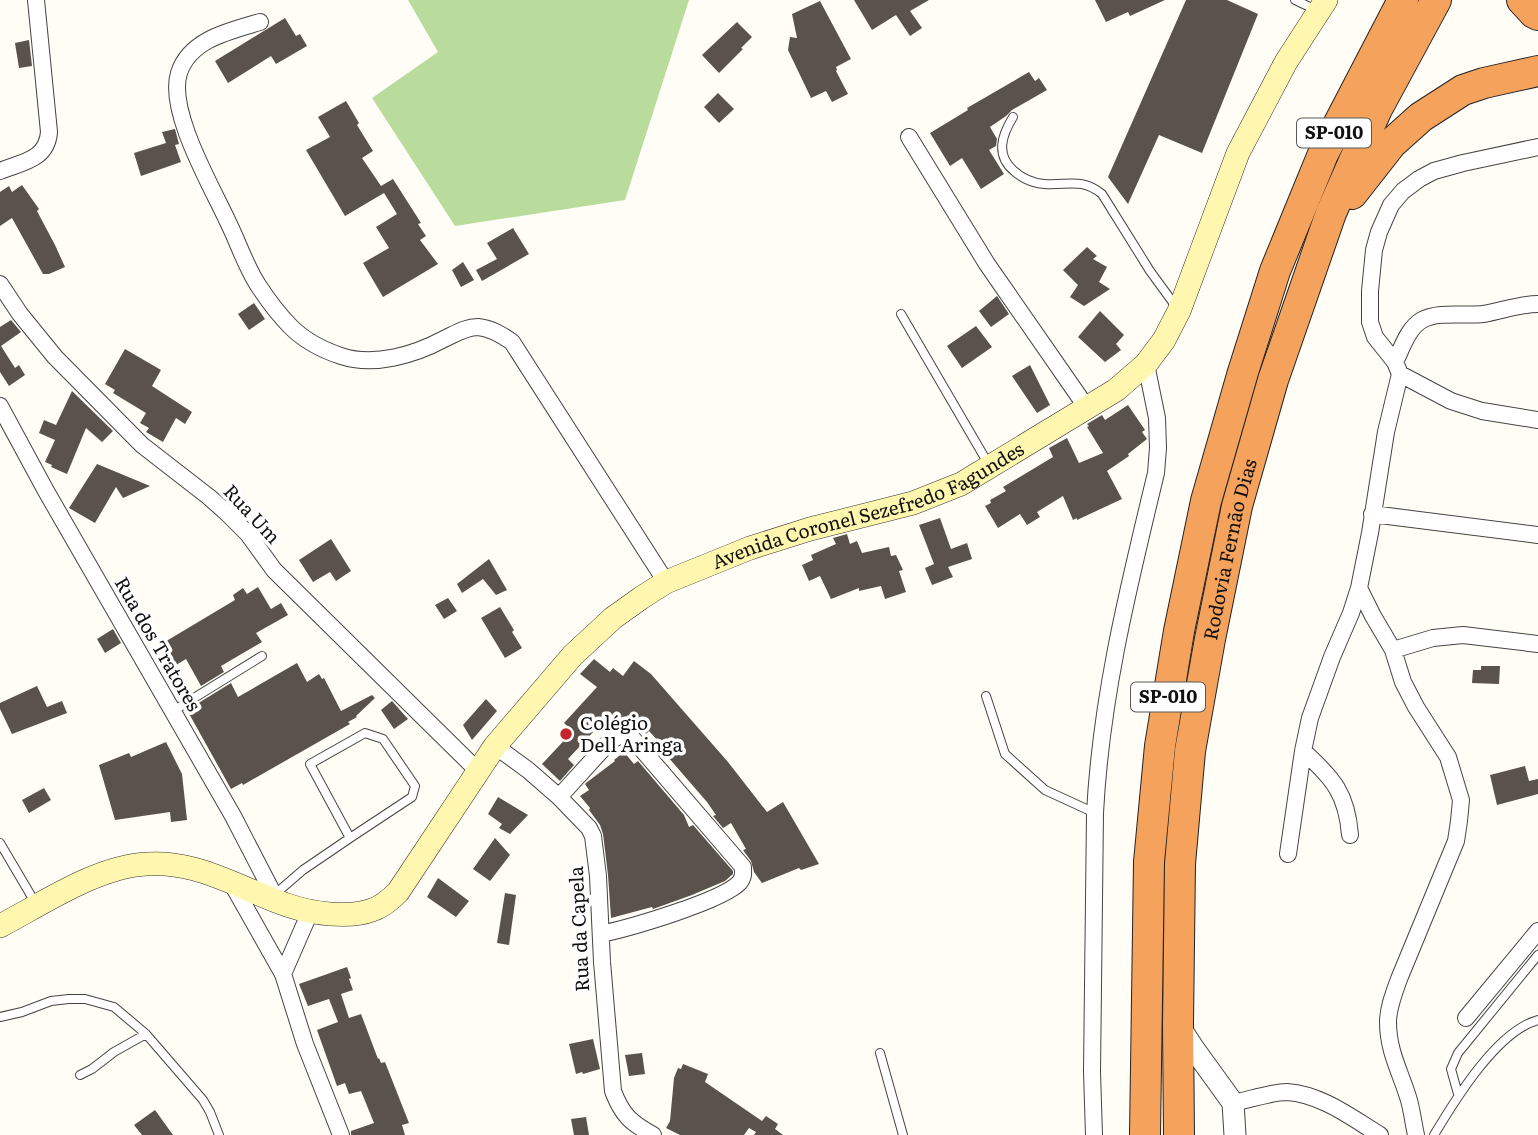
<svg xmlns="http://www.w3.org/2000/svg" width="1538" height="1135" viewBox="0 0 1538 1135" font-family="Literata,serif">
<rect width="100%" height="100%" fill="#fffdf5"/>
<path fill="#b9dc9c" d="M 408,0 L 689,0 L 625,200 L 455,226 L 372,98 L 438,52 Z"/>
<path fill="#5a524d" d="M 854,0 L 929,0 L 910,11 L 922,28 L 910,36 L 896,15 L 872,30 Z
M 1095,0 L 1165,0 L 1130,16 L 1128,12 L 1106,22 Z
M 1186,0 L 1227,0 L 1258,14 L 1202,153 L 1159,135 L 1128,204 L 1108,177 Z
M 820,1 L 851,59 L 836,67 L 837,70 L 836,71 L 848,94 L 832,102 L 826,91 L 811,98 L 788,50 L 790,37 L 797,38 L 792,14 Z
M 285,18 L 296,36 L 300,34 L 307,46 L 276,64 L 271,56 L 228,83 L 215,61 Z
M 737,22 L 752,37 L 741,48 L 743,49 L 719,73 L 702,55 Z
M 29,40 L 32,66 L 19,68 L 15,43 Z
M 1029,72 L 1035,81 L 1039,78 L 1047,90 L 1012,110 L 1006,116 L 990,127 L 997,139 L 996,146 L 989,150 L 1004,174 L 981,189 L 962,158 L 950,166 L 930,133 L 968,110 L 967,108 Z
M 718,93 L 734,109 L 719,123 L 704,107 Z
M 346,101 L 359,123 L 357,125 L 373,151 L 362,158 L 381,186 L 393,179 L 421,223 L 418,224 L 426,236 L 420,240 L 438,264 L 383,297 L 363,263 L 389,248 L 376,227 L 397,214 L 384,193 L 345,216 L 306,150 L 330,137 L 318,117 Z
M 175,129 L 179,144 L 175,145 L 181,162 L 141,176 L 134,153 L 166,143 L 162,132 Z
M 22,185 L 39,209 L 37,211 L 55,245 L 65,267 L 49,274 L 43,274 L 12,218 L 0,226 L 0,192 L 9,186 L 12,192 Z
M 513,228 L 529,254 L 482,281 L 476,270 L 497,259 L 487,243 Z
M 1087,247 L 1097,256 L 1093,259 L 1107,267 L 1099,282 L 1110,289 L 1084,306 L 1070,297 L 1078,285 L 1063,270 Z
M 463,262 L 474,280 L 461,287 L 452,270 Z
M 997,296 L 1009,314 L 991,327 L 979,311 Z
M 254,303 L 265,319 L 249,330 L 238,314 Z
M 1100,311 L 1124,335 L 1116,344 L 1121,350 L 1105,362 L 1078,337 Z
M 11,320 L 21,332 L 1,346 L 15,368 L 19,365 L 25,375 L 9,386 L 0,372 L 0,327 Z
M 976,326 L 992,347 L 962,368 L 947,346 Z
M 125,349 L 161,370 L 152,386 L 192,412 L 185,424 L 176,418 L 163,442 L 146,432 L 149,428 L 140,423 L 146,413 L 113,393 L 115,390 L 105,384 Z
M 1030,365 L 1050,405 L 1037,413 L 1012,376 Z
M 72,391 L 113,431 L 102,442 L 86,428 L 67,474 L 51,467 L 52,465 L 45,462 L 55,440 L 39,433 L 44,420 L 56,425 Z
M 1128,405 L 1145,430 L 1142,432 L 1147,439 L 1128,454 L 1129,456 L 1107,471 L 1122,499 L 1077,520 L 1077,518 L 1073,520 L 1063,496 L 1037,512 L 1040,517 L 1027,525 L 1020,514 L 998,528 L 985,506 L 991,503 L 990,500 L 1006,491 L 1003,487 L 1053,457 L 1049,448 L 1067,438 L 1079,463 L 1103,453 L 1087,427 L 1089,426 L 1087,424 L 1102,415 L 1105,420 Z
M 97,464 L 150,486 L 123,498 L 116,487 L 95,523 L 69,508 Z
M 940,518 L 951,549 L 967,543 L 972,559 L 948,567 L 953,577 L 932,585 L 925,568 L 934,564 L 919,525 Z
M 847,534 L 850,544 L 857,541 L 862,553 L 889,547 L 891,556 L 896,555 L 903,570 L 899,571 L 906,592 L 885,599 L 881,586 L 859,591 L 859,588 L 831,599 L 820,576 L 809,581 L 802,565 L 813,560 L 811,555 L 836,544 L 833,538 Z
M 331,539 L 351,571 L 336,581 L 330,572 L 313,582 L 299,560 Z
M 489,559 L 507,590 L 496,595 L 483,579 L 462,593 L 457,584 Z
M 258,587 L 271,609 L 281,603 L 288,615 L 256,633 L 262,642 L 221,666 L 224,672 L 201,686 L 186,659 L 176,665 L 163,643 L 235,600 L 233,595 L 243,588 L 247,594 Z
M 448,598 L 457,611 L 444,619 L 435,605 Z
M 500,607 L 514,630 L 512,632 L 522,648 L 505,658 L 481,618 Z
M 113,629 L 121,643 L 105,653 L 97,639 Z
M 594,659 L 610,672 L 613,668 L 623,676 L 634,661 L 651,674 L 728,762 L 767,812 L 783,802 L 819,864 L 801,870 L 799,868 L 762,883 L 754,872 L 751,861 L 743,850 L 746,849 L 731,823 L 723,828 L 713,816 L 716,815 L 707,802 L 668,757 L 671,755 L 649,731 L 646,734 L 639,726 L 636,729 L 633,728 L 624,717 L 618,723 L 609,715 L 568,759 L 574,765 L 560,781 L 542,764 L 573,731 L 564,723 L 597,687 L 580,674 Z
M 297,663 L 307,682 L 319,674 L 322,679 L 324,678 L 341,711 L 372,695 L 375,698 L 356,716 L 357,717 L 348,722 L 350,724 L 243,785 L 242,783 L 231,789 L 187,710 L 231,683 L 238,697 Z
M 1481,666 L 1500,666 L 1499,684 L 1472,683 L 1473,670 L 1481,670 Z
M 37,686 L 47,707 L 62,701 L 67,713 L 12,734 L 0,709 L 0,703 Z
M 486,699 L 497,711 L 472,740 L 463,725 Z
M 392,701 L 408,719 L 394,729 L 381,710 Z
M 166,742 L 182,774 L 187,820 L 171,822 L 170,812 L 115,820 L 99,765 L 129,753 L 131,757 Z
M 624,752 L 634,764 L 638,761 L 684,815 L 689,827 L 693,825 L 733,871 L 733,874 L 725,881 L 692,895 L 653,909 L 652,907 L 611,918 L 608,875 L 603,834 L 600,825 L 589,810 L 590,808 L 580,796 L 589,790 L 585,784 L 586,783 L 615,761 L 614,760 Z
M 1525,766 L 1529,781 L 1538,779 L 1538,794 L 1497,805 L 1490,775 Z
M 44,788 L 51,800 L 29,813 L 22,800 Z
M 498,797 L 528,815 L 510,834 L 499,828 L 502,824 L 488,814 Z
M 495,838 L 510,855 L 490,881 L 473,869 Z
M 438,878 L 469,901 L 456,917 L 427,897 Z
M 505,893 L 516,895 L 509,945 L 497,943 Z
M 347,967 L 351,978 L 349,979 L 353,990 L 341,994 L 349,1018 L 361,1014 L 378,1059 L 379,1058 L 381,1063 L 385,1062 L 409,1123 L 402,1125 L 405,1135 L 351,1135 L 351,1131 L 374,1123 L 361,1091 L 349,1094 L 345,1083 L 337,1086 L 317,1030 L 338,1022 L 329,999 L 308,1006 L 299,984 Z
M 593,1039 L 600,1069 L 583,1074 L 582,1072 L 576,1074 L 569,1044 Z
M 642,1053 L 645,1074 L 629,1076 L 625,1055 Z
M 683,1064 L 708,1074 L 705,1082 L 762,1121 L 766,1116 L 778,1124 L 775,1129 L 783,1135 L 754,1135 L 756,1132 L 749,1128 L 744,1135 L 680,1135 L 666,1128 L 670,1121 L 674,1078 L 678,1068 L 681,1069 Z
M 155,1110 L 173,1135 L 142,1135 L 134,1125 Z
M 586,1117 L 589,1135 L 574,1135 L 571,1119 Z"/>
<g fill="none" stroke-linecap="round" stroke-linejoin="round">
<defs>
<path id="service" d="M 1295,0 L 1316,10
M 1013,117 C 1002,135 995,155 1014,171 C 1023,179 1032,183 1044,184 C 1067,186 1081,177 1102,194 L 1150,271 L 1177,308
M 901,314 L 989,465
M 986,696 L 1005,754 L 1045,790 L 1095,813
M 173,711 L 262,656
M 0,843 L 36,904
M 274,895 L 303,870 L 350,838 L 310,764 L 365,733 L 383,739 L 415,786 L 412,797 L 350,838
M 0,1017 L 22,1012 L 51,1001 L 69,999 L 85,999 L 114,1007 L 146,1034 L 203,1100 L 210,1112 L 219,1135
M 880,1053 L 903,1135
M 80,1075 L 92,1069 L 114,1052 L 146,1034
M 1458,1094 L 1451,1069 L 1458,1053 L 1538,955
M 1434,1135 C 1455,1100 1497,1031 1538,1020"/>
<path id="minor" d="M 260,22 C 230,31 190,39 179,73 C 167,111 212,187 228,222 C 238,242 246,267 258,285 C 267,299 279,315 291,327 C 304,340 323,350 341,356 C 374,367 414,355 444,339 C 455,334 465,327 478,327 C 491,328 502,335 512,342 L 666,582
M 909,137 L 987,264 L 1087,408
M 0,171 C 22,162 47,160 49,132 L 36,0
M 0,284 L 20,314 L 55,357 L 142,445 L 209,497 L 227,513 L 248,534 L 274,570 L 478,771
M 1395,362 C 1402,348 1408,328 1422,320 C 1438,311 1465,316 1483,314 C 1502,311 1519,304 1538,304
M 1400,374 L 1451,401 L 1482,411 L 1538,420
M 0,406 L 46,491 L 233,816 L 278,903
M 1372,514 L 1538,535
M 1359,588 L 1373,616 L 1393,650 L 1403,682 L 1416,707 L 1448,757 L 1461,800 L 1459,821 L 1456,841 L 1399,979 C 1394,993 1388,1008 1388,1022 C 1388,1051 1400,1071 1408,1097 C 1412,1109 1413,1122 1416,1135
M 1393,650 L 1433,638 L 1463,635 L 1538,644
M 495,746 L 528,770 L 559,797 L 589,828 L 593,836 L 598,876 L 602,962 L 613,1091 C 622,1115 631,1123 653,1135
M 1303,751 C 1333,778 1347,794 1350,835
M 559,797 L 610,741 C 619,735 623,735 633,739 L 743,867 C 743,873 744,877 740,882 C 723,901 629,928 601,934
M 1288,854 L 1303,751 L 1310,718 L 1332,657 L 1351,613 L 1359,588 L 1370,533 L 1386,432 L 1400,374 L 1395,362 L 1375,337 L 1370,322 L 1370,291 L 1374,250 L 1379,232 L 1391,205 L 1403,191 L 1419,179 L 1434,171 L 1463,163 L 1538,147
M 231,882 L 283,974 L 305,1044 L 341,1135
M 283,974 L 310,912
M 1466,1018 L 1538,931
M 1233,1103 C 1249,1100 1271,1092 1287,1092 C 1321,1094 1352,1118 1380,1135
M 1094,1135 L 1092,1072 L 1095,813 C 1101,696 1129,585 1156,473 L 1158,448 L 1157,418 L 1146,364"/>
<path id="tertiary" d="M 1179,1026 L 1194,1049 L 1233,1103 L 1235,1135"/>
<g id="secondary">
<path id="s1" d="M 0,926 C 42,904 98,866 147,864 C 162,863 179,865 194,869 C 243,882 278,910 330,914 C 344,915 359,915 372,910 C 382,907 391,899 398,892 L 495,746 L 573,655 L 613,618 L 641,598 L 666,582 L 750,548 L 810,529 L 913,503 L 961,484 L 1116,390 L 1146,364 L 1164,340 L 1179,311 L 1238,153 L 1286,62 L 1326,0"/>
</g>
<g id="motorway">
<path d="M 1522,0 L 1534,13 L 1538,15"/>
<path d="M 1352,194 L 1392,143 L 1421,117 L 1463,90 L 1484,83 L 1538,71"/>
<path d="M 1145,1135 L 1149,862 L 1160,746 L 1179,631 L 1206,501 L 1243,372 L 1275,271 L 1323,154 L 1403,0"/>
<path id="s2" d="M 1179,1135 L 1178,1025 L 1180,864 L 1190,751 L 1210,639 L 1237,506 L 1273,380 L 1331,213 L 1377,109 L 1436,0"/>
</g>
</defs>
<use href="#service" stroke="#444" stroke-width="10"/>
<use href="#minor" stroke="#444" stroke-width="18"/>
<use href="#tertiary" stroke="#444" stroke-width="23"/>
<use href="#secondary" stroke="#333" stroke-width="24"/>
<use href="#motorway" stroke="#222" stroke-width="32"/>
<use href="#service" stroke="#fff" stroke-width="8"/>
<use href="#minor" stroke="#fff" stroke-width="16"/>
<use href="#tertiary" stroke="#fff" stroke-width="21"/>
<use href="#secondary" stroke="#fff6b0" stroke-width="23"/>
<use href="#motorway" stroke="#f5a25d" stroke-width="30"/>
</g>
<circle fill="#c4262e" stroke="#fff" stroke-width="2.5" cx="566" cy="734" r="7"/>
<g text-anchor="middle" stroke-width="7" stroke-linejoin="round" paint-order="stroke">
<g fill="#fff" stroke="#585858" stroke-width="2">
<rect x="1297" y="118.5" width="74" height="29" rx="5"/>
<rect x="1131" y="682.5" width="74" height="29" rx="5"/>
</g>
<g font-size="18" font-weight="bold" fill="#111">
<text x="1334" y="139">SP-010</text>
<text x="1168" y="703">SP-010</text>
</g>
<g font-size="19" fill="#111" stroke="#fff">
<text dy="7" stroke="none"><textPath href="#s1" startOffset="1057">Avenida Coronel Sezefredo Fagundes</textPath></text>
<text transform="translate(252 514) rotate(47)" y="7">Rua Um</text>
<text dy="7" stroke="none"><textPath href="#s2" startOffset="590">Rodovia Fernão Dias</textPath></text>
<text transform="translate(158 644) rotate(60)" y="7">Rua dos Tratores</text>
<text transform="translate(579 929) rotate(-93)" y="7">Rua da Capela</text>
</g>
<g font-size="19" fill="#111" stroke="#fff" text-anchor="start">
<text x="580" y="730">Colégio<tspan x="580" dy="22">Dell Aringa</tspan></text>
</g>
</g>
</svg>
